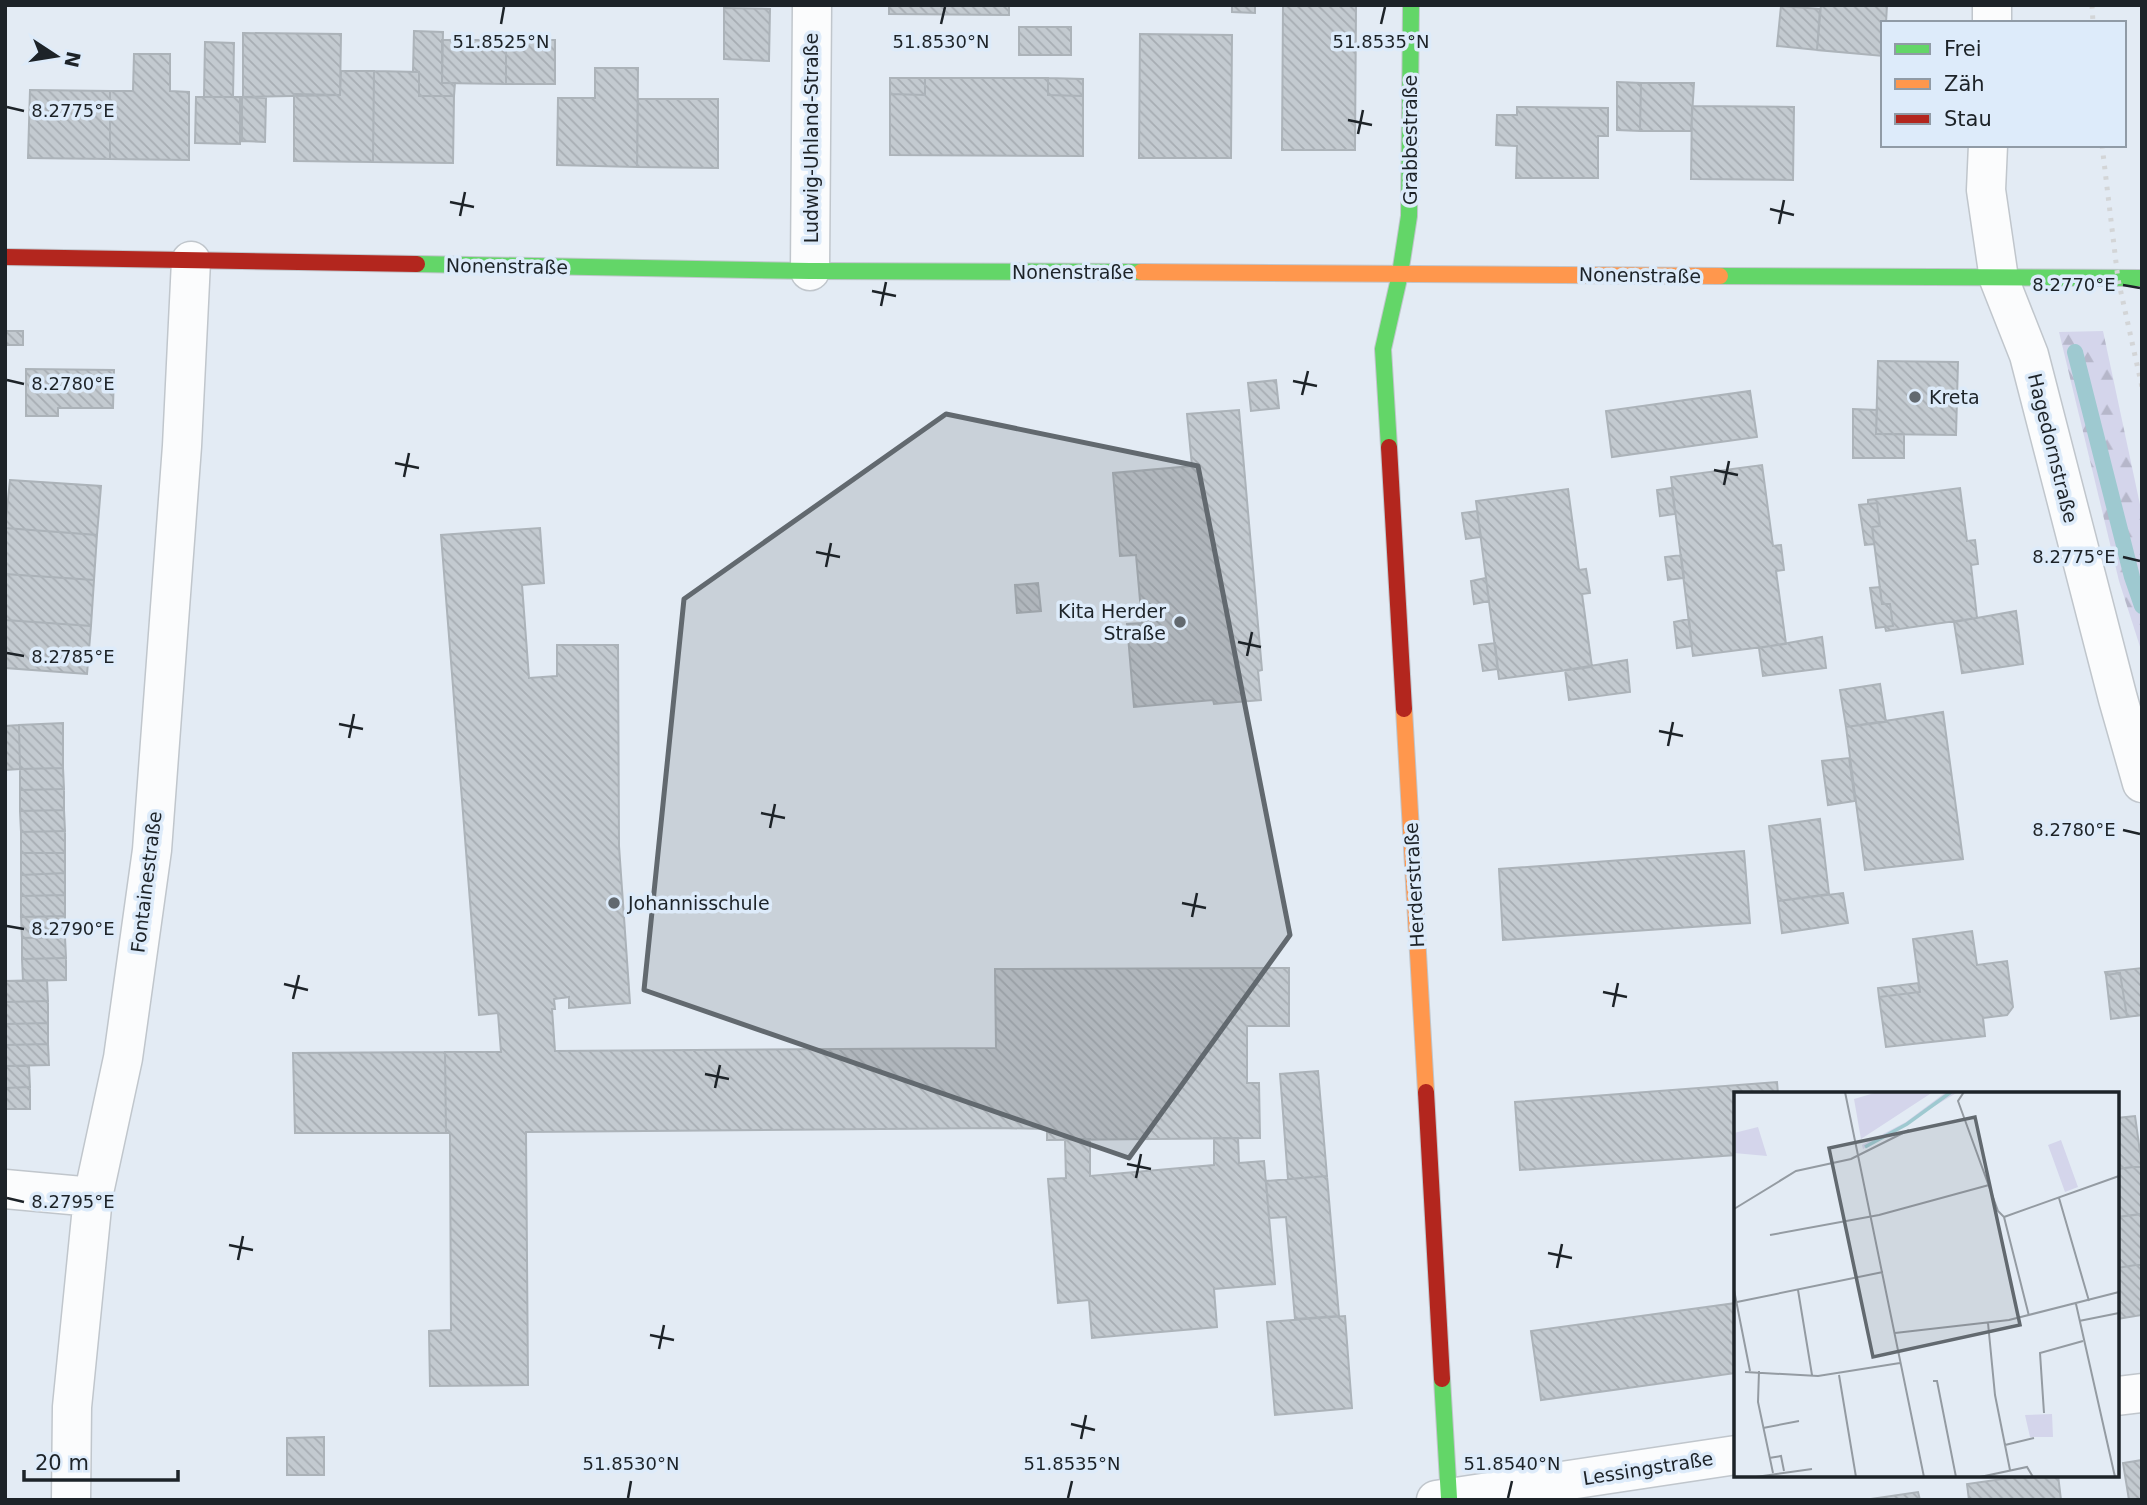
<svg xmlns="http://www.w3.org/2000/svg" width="2147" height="1505" viewBox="0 0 2147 1505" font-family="'DejaVu Sans',sans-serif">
<defs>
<pattern id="forest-firs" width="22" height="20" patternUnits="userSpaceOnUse" patternTransform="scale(1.75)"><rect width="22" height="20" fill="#d4d5eb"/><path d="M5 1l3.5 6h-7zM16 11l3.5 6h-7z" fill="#b6b7ca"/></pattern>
<pattern id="building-back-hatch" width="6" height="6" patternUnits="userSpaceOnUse" patternTransform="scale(1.75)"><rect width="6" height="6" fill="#c3cad0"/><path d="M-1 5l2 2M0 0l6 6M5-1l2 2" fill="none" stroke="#a7adb3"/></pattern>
</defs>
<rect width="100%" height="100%" fill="#e3ebf4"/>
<path fill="url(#forest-firs)" d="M 2103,331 L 2142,514 L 2142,653 L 2119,581 L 2059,332 Z"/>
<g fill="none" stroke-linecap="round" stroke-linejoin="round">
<path stroke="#9ec9d0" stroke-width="16" d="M 2075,352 L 2132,577 L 2142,606"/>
</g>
<path fill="url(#building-back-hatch)" stroke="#acb3b9" stroke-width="2" d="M 889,5 L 1009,5 L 1009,15 L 889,14 Z
M 1232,5 L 1255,5 L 1255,13 L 1232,12 Z
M 1283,5 L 1356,5 L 1355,150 L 1282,150 Z
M 1821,5 L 1887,5 L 1886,23 L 1883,23 L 1883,56 L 1817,50 Z
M 1781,6 L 1820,9 L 1817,50 L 1777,46 Z
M 724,8 L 770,9 L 769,61 L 724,59 Z
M 1019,27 L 1071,27 L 1071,55 L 1019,55 Z
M 414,31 L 443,32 L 442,83 L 455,83 L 454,96 L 419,96 L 419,72 L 413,72 Z
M 243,33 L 341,34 L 340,95 L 243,97 Z
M 1140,34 L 1232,35 L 1231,158 L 1139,158 Z
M 442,40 L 506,40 L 506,84 L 442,83 Z
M 506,40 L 555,40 L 555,84 L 506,84 Z
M 205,42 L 234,43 L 233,97 L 204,97 Z
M 134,54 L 170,54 L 170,91 L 189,92 L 189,160 L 110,159 L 110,91 L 133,91 Z
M 595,68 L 638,68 L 637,167 L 557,165 L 558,98 L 595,98 Z
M 341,71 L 374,71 L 373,162 L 294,161 L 294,94 L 340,95 Z
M 374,71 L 419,72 L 419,96 L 454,96 L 453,163 L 373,162 Z
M 890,78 L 925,78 L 925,95 L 890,94 Z
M 925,78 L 1048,78 L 1048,95 L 1083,96 L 1083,156 L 890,155 L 890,94 L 925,95 Z
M 1048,78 L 1083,79 L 1083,96 L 1048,95 Z
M 1617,82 L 1641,83 L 1640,131 L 1617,130 Z
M 1641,83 L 1694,83 L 1691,131 L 1640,131 Z
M 30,90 L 110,91 L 110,159 L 28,158 Z
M 196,97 L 240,97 L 240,144 L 195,143 Z
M 242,97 L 266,98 L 265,142 L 242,141 Z
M 638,99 L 718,99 L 718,168 L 637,167 Z
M 1692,106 L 1794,107 L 1793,180 L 1691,179 Z
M 1517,107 L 1608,108 L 1608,136 L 1598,136 L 1598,178 L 1516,178 L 1517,146 L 1496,145 L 1497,115 L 1517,115 Z
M 5,331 L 23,331 L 23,345 L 5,345 Z
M 1878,361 L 1958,362 L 1956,435 L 1876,434 Z
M 26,369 L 114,370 L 113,408 L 58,408 L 58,416 L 26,416 Z
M 1276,380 L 1279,408 L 1251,411 L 1248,383 Z
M 1750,391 L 1757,437 L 1612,457 L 1606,411 Z
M 1853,409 L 1877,410 L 1876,434 L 1904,434 L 1904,458 L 1853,458 Z
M 1239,410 L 1262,670 L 1258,671 L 1261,700 L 1214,704 L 1213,700 L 1134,707 L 1127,624 L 1142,623 L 1136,555 L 1120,556 L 1113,473 L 1192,466 L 1187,414 Z
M 1762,465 L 1773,546 L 1781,545 L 1784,570 L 1776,571 L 1786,644 L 1693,656 L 1671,477 Z
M 10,480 L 101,486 L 97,535 L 5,528 Z
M 1672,488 L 1675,514 L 1660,516 L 1657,490 Z
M 1960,488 L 1967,541 L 1975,540 L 1978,564 L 1971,565 L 1977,618 L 1886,631 L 1885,627 L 1893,626 L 1890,604 L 1882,604 L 1872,527 L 1880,526 L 1877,503 L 1868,504 L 1868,500 Z
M 1568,489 L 1579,570 L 1586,569 L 1590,593 L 1582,594 L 1592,667 L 1499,679 L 1476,501 Z
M 1877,503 L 1880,526 L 1872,527 L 1874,544 L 1865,545 L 1859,505 Z
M 1477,511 L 1481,537 L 1466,539 L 1462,513 Z
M 5,528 L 97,535 L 94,580 L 5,574 Z
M 540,528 L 544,583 L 522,585 L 529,678 L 557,676 L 557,645 L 618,645 L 619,846 L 630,1003 L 569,1008 L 569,997 L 554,999 L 555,1009 L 552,1009 L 555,1051 L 996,1048 L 995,969 L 1289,968 L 1289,1026 L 1247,1026 L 1247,1083 L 1259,1083 L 1260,1138 L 1047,1140 L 1047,1129 L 999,1128 L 526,1132 L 528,1385 L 430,1386 L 429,1331 L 451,1330 L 450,1133 L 446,1133 L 445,1052 L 501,1052 L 498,1013 L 479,1015 L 441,535 Z
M 1681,555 L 1684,578 L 1668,580 L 1665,557 Z
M 5,574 L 94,580 L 91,626 L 5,620 Z
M 1486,578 L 1489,601 L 1474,604 L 1471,581 Z
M 1038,583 L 1041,611 L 1017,613 L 1015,585 Z
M 1880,587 L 1882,604 L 1890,604 L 1893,626 L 1876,628 L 1870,588 Z
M 2016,611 L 2023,664 L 1962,673 L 1954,622 Z
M 1689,619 L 1692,646 L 1677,648 L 1674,622 Z
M 5,620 L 91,626 L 87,674 L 5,668 Z
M 1822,637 L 1826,668 L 1763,676 L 1759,648 Z
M 1495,643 L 1498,669 L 1483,671 L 1479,645 Z
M 1627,660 L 1630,692 L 1569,700 L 1565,670 Z
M 1880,684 L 1886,722 L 1846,727 L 1840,690 Z
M 1943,712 L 1963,859 L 1865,870 L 1846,727 Z
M 63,723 L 63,768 L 20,769 L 19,725 Z
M 19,725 L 20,769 L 5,770 L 5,726 Z
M 1849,758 L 1855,801 L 1828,805 L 1822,761 Z
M 63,768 L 64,789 L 20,790 L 20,769 Z
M 64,789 L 64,810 L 20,811 L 20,790 Z
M 64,810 L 65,831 L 21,832 L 20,811 Z
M 1820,819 L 1829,894 L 1778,901 L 1769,826 Z
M 65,831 L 65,853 L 21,853 L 21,832 Z
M 1744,851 L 1750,923 L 1503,940 L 1499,869 Z
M 21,853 L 65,853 L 65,873 L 21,875 Z
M 65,873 L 65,895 L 21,896 L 21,875 Z
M 1843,893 L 1848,923 L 1782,933 L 1778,901 Z
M 65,895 L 65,916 L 21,917 L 21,896 Z
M 65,916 L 65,937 L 22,938 L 21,917 Z
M 1972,931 L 1977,965 L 2007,961 L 2013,1007 L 2007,1015 L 1983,1018 L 1985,1036 L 1886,1047 L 1879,997 L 1920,992 L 1913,939 Z
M 65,937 L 66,958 L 22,959 L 22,938 Z
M 66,958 L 66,980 L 23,981 L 22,959 Z
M 2142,968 L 2142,1015 L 2127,1017 L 2120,973 L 2106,975 L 2105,972 Z
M 2120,973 L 2127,1017 L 2111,1019 L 2106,975 Z
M 47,980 L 48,1001 L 5,1002 L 5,981 Z
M 1918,983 L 1920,992 L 1879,997 L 1878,988 Z
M 48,1001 L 48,1023 L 5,1024 L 5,1002 Z
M 48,1023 L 48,1044 L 5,1045 L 5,1024 Z
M 48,1044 L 49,1065 L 5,1066 L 5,1045 Z
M 445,1052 L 446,1133 L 295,1133 L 293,1053 Z
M 5,1066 L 29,1066 L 30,1087 L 5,1088 Z
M 1318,1071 L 1327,1176 L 1288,1179 L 1280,1074 Z
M 1777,1082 L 1778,1094 L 1736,1094 L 1736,1155 L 1520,1170 L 1515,1102 Z
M 30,1087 L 30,1109 L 5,1109 L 5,1088 Z
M 2135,1116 L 2142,1166 L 2117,1169 L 2117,1118 Z
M 1214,1138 L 1238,1138 L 1239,1163 L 1264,1161 L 1275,1284 L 1214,1289 L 1217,1327 L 1092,1338 L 1089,1300 L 1058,1303 L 1048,1179 L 1066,1178 L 1065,1140 L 1090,1139 L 1090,1176 L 1214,1165 Z
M 2142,1166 L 2142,1214 L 2117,1217 L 2117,1169 Z
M 1327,1176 L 1339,1316 L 1295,1319 L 1286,1217 L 1269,1218 L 1266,1181 Z
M 2142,1214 L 2142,1264 L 2117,1268 L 2117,1217 Z
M 2142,1264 L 2142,1315 L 2117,1319 L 2117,1268 Z
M 1736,1303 L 1736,1373 L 1541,1400 L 1531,1331 Z
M 1345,1316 L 1352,1408 L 1275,1415 L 1267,1322 Z
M 324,1437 L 324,1475 L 287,1475 L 287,1438 Z
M 2142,1460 L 2142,1500 L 2129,1500 L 2123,1463 Z
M 2030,1475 L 2058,1475 L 2061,1500 L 1969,1500 L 1967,1484 Z
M 1918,1492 L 1920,1500 L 1864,1500 Z"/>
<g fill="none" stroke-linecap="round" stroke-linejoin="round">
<defs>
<path id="street" d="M 1992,23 L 1992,5
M 1988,145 L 1986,190 L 1999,279 L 2029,355 L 2118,699 L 2142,783
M 810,271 L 812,5
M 5,1189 L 93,1197
M 2117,1396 L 2142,1393
M 71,1500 L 72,1407 L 93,1197 L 123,1058 L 152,850 L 182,446 L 191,261
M 1436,1500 L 1736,1455"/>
<path id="fast" d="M 417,264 L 810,271 L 1141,272
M 1720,276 L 2142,278
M 1389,447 L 1383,349 L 1400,274 L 1409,216 L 1411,5
M 1442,1379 L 1449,1498"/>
<path id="slow" d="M 1141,272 L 1720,276
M 1404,709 L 1426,1092"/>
<path id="jam" d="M 5,257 L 417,264
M 1389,447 L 1404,709
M 1426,1092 L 1442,1379"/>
</defs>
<use href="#street" stroke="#c0c6cc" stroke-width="41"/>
<use href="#fast" stroke="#c0c6cc" stroke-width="18"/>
<use href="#slow" stroke="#c0c6cc" stroke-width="18"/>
<use href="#jam" stroke="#c0c6cc" stroke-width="18"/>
<use href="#street" stroke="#fbfcfd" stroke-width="38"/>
<use href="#fast" stroke="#63d668" stroke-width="16"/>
<use href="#slow" stroke="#ff974d" stroke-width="16"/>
<use href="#jam" stroke="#b3261e" stroke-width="16"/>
<path stroke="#d3d5d7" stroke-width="5" stroke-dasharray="3.5 7" stroke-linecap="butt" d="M 2092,5 L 2093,23
M 2102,145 L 2118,279 L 2142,387"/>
</g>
<path fill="#62696f" fill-opacity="0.2" stroke="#62696f" stroke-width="5" stroke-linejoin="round" d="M 946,414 L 1198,466 L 1290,935 L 1129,1158 L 644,990 L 684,599 Z"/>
<path fill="none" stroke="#1d2328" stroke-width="2.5" d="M 501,24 L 504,7M 941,24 L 945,7M 1381,24 L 1385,7M 7,107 L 24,111M 1348,120 L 1372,125M 1358,134 L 1363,110M 450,202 L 474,207M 1770,209 L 1794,215M 460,216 L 465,192M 1779,224 L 1784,200M 2123,285 L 2140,288M 872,291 L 896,296M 881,306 L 886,282M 7,380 L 24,384M 1293,381 L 1317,386M 1302,395 L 1308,371M 395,463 L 419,468M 1714,470 L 1738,475M 404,477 L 409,453M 1724,485 L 1729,461M 816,552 L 840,557M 2123,557 L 2140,561M 826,567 L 831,543M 1238,642 L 1261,647M 7,653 L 24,656M 1247,656 L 1252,632M 339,724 L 363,729M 1659,731 L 1683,736M 349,738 L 354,714M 1668,746 L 1673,722M 761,813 L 785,818M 770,828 L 775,804M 2123,830 L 2140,834M 1182,903 L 1206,908M 1192,917 L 1197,893M 7,926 L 24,929M 284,984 L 308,990M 1603,992 L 1627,997M 293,999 L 299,975M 1613,1007 L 1618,983M 705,1074 L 729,1079M 715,1088 L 720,1065M 1127,1164 L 1151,1169M 1136,1178 L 1141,1154M 7,1198 L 24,1202M 229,1245 L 253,1250M 1548,1253 L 1572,1258M 238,1260 L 243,1236M 1557,1268 L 1562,1244M 650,1335 L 674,1340M 659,1349 L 664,1325M 1071,1424 L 1095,1430M 1081,1439 L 1086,1415M 628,1498 L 631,1481M 1068,1498 L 1072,1481M 1508,1498 L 1512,1481"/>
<g fill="#62696f" stroke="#ddebfa" stroke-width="2.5">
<circle cx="1915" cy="397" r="7"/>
<circle cx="1180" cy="622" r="7"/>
<circle cx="614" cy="903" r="7"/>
</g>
<g text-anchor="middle" stroke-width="7" stroke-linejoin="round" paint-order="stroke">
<g font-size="19" fill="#1d2328" stroke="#ddebfa">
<text transform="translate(811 138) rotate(-90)" y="7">Ludwig-Uhland-Straße</text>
<text transform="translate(1410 140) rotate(-90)" y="7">Grabbestraße</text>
<text transform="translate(507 266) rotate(1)" y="7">Nonenstraße</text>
<text x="1073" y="279">Nonenstraße</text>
<text transform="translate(1640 275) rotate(1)" y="7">Nonenstraße</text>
<text transform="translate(2053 448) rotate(76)" y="7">Hagedornstraße</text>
<text transform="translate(146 882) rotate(-83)" y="7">Fontainestraße</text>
<text transform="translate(1414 885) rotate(-93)" y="7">Herderstraße</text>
<text transform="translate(1648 1468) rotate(-9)" y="7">Lessingstraße</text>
</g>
<g font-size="19" fill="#1d2328" stroke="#ddebfa" text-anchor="start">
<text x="1929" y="404">Kreta</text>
<text x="1166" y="618" text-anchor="end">Kita Herder<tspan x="1166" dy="22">Straße</tspan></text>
<text x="628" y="910">Johannisschule</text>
</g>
</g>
<g transform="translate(1734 1092)">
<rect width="385" height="385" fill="#e3ebf4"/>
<path d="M 212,0 L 224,0 L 129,57 L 128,53 L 172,30 Z" fill="#d4d5eb"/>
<path d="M 318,322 L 319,345 L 296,345 L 291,323 Z" fill="#d4d5eb"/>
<path d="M 144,0 L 199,0 L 127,47 L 120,7 ZM 24,35 L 33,64 L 0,61 L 0,41 ZM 327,48 L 344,95 L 331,100 L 314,53 Z" fill="#d4d5eb"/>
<path fill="none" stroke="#9ec9d0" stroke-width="3.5" d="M 131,55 L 173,32 L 217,0"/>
<path fill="none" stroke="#949ba2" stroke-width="2" d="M 111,0 L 190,385M 230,0 L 224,9 L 264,119 L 270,125 L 295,224M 325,106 L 355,209M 0,117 L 62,79 L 117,67 L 175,38M 270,125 L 385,84M 36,143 L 145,123 L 255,93M 0,198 L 16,279M 64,198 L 78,283M 3,210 L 149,180M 342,212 L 381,385M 345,229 L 385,221M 254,231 L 261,303 L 276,378M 161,241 L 275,228 L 385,200M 25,279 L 24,310 L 39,381M 11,280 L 84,284 L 166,271M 105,283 L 122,385M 199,289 L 203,289 L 222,385M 310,321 L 306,261 L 349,249M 29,336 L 65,329M 271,353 L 300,346M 35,366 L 47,364 L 50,379M 22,385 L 78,377M 246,385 L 293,375 L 299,385"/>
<path fill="#62696f" fill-opacity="0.15" stroke="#62696f" stroke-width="3.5" d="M 241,25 L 286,233 L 139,265 L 95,56 Z"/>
<rect width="385" height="385" fill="none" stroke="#1d2328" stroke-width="3.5"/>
</g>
<g font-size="18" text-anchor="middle" fill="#1d2328" stroke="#ddebfa" stroke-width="7" stroke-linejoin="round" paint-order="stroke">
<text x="501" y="48">51.8525°N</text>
<text x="941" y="48">51.8530°N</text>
<text x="1381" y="48">51.8535°N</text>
<text x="73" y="117">8.2775°E</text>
<text x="2074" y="291">8.2770°E</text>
<text x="73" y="390">8.2780°E</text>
<text x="2074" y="563">8.2775°E</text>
<text x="73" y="663">8.2785°E</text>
<text x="2074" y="836">8.2780°E</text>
<text x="73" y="935">8.2790°E</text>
<text x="73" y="1208">8.2795°E</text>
<text x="631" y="1470">51.8530°N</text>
<text x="1072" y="1470">51.8535°N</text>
<text x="1512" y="1470">51.8540°N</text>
</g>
<rect width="2147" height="1505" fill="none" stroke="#1d2328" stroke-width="14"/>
<rect x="1881" y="21" width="245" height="126" fill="#ddebfa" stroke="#909ba6" stroke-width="2"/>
<rect x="1895" y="44" width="35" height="10" fill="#63d668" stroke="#909ba6" stroke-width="2"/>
<text x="1944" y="56" font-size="21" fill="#1d2328">Frei</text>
<rect x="1895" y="79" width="35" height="10" fill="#ff974d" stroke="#909ba6" stroke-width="2"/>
<text x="1944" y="91" font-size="21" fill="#1d2328">Zäh</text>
<rect x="1895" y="114" width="35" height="10" fill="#b3261e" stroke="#909ba6" stroke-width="2"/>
<text x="1944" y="126" font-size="21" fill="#1d2328">Stau</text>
<g transform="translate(56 56) rotate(102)" stroke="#ddebfa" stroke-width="5" paint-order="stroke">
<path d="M0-5L12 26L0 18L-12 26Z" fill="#1d2328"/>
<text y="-10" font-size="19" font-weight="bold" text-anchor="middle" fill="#1d2328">N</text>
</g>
<path d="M24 1470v10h154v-10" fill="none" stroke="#1d2328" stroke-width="3.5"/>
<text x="35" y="1470" font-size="21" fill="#1d2328" stroke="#ddebfa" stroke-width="5" paint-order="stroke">20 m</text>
</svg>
